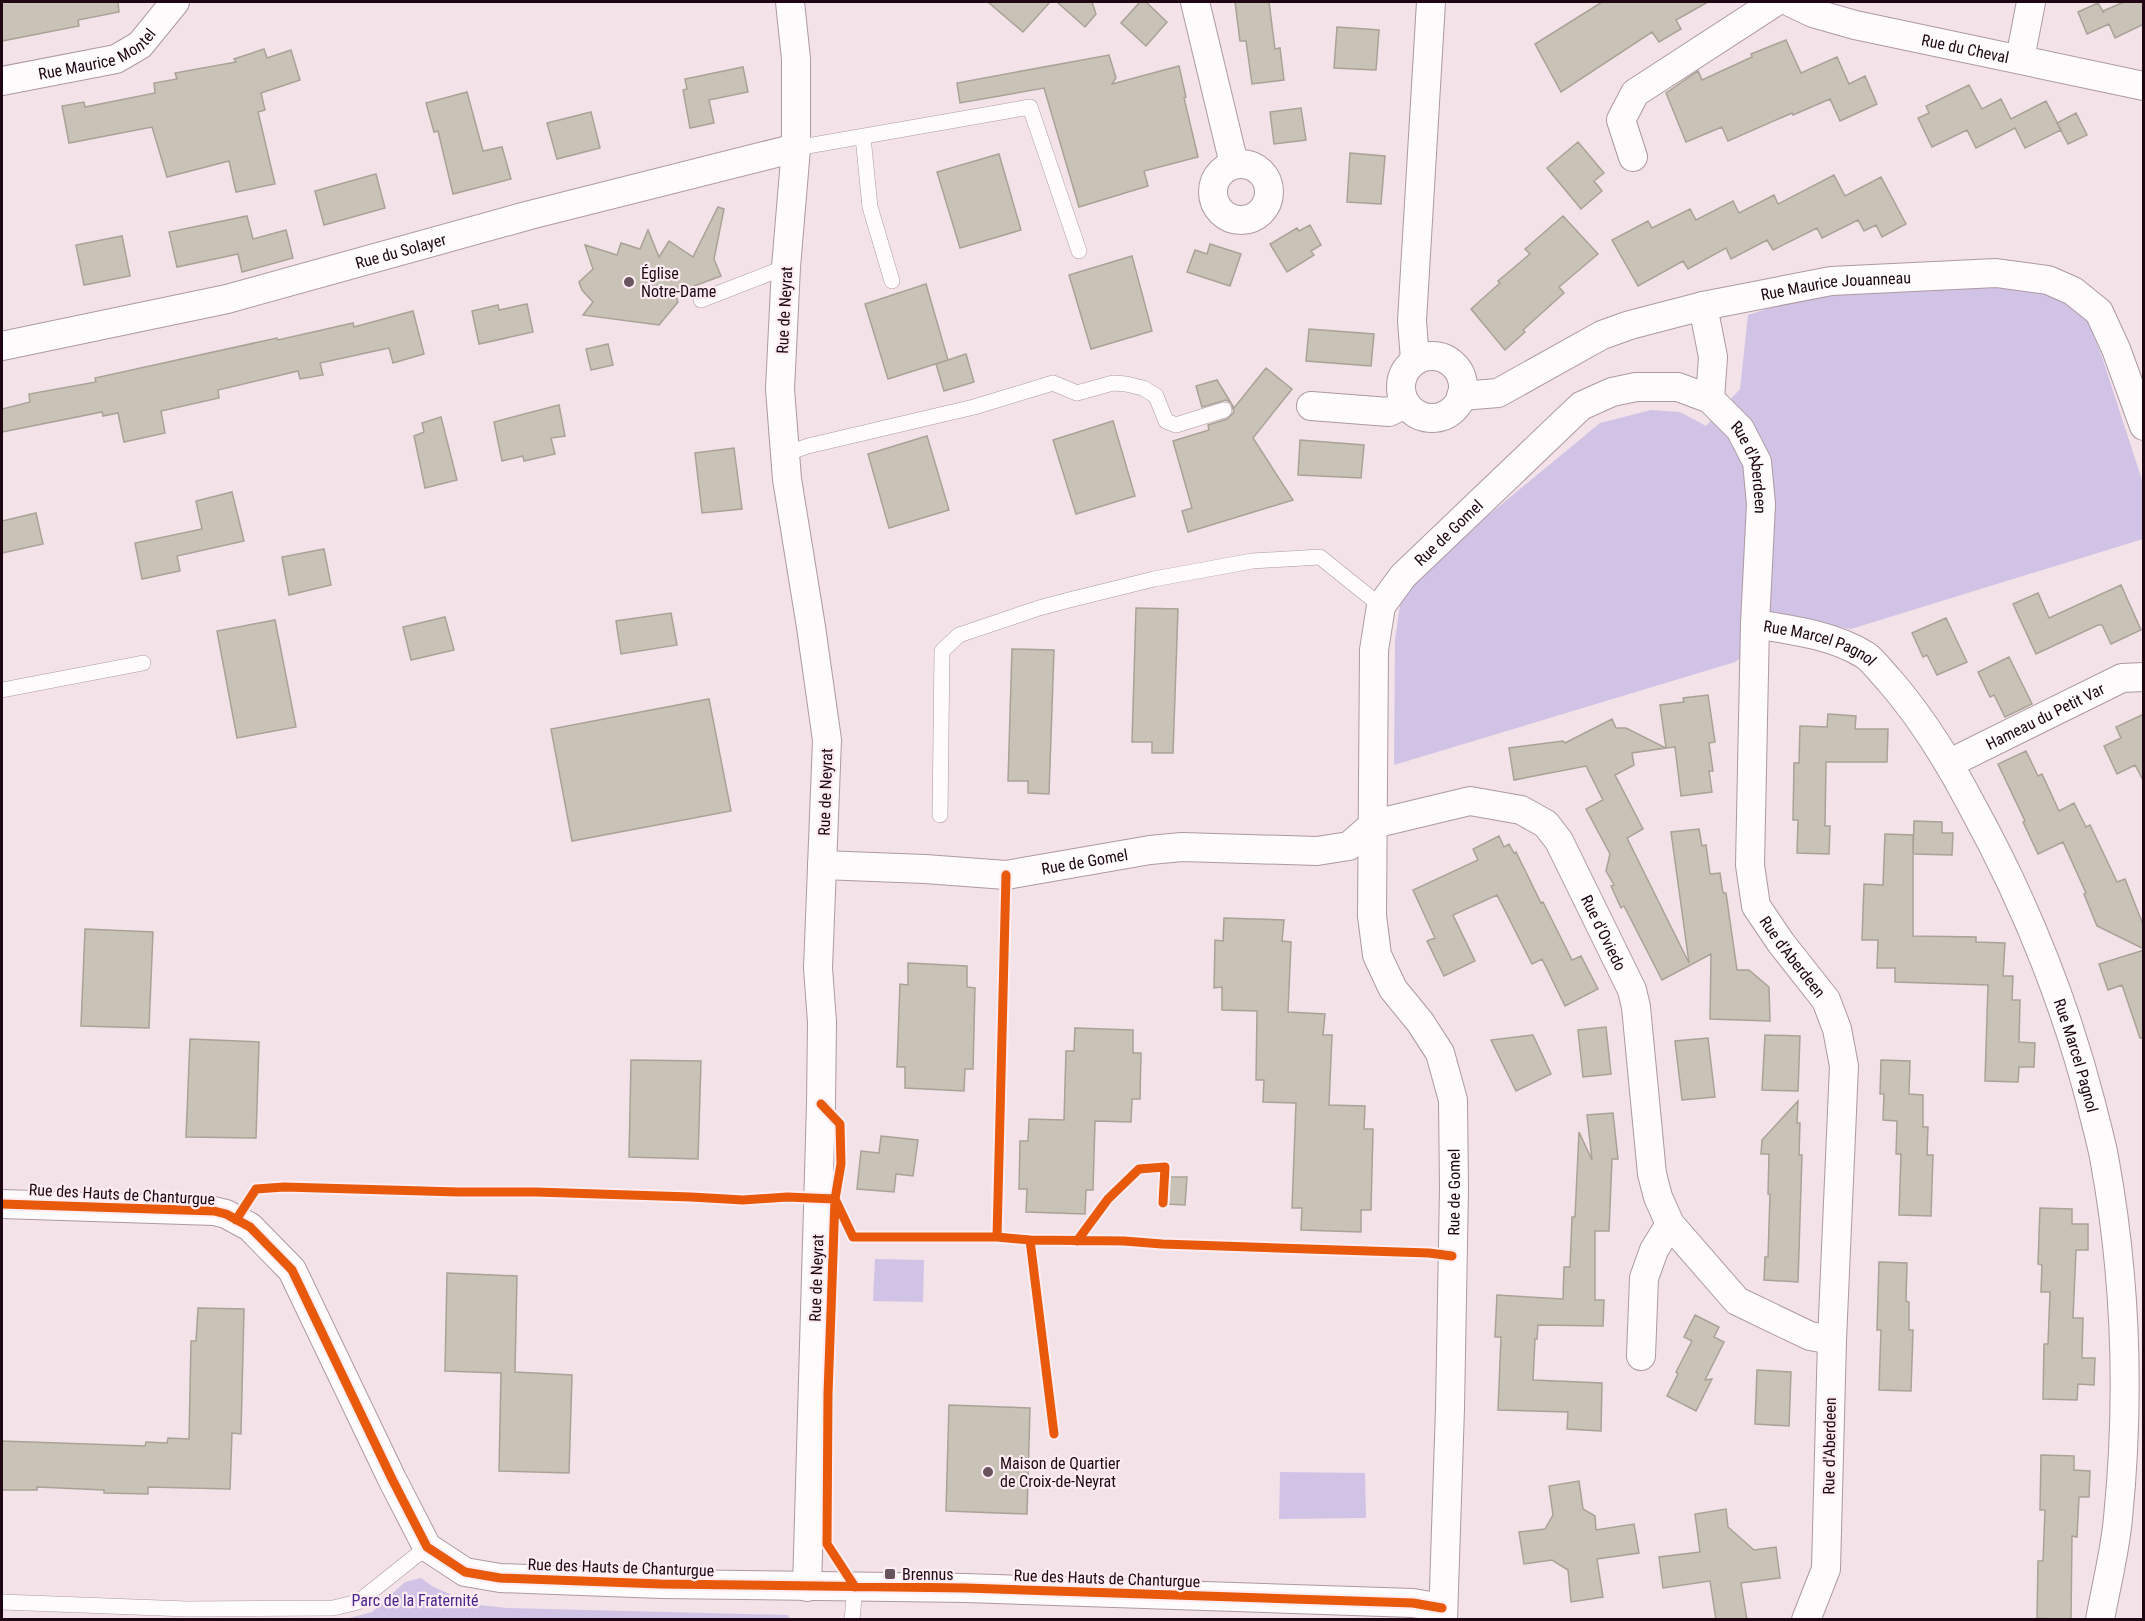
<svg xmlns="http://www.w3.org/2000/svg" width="2145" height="1621" viewBox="0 0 2145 1621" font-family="'Roboto Condensed',sans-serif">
<rect width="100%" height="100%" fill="#f3e2e8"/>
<path fill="#d1c3e6" d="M 1987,282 L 2036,288 L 2060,299 L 2086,318 L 2101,354 L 2143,483 L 2143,539 L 1851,629 L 1795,619 L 1735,662 L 1394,765 L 1395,640 L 1401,598 L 1422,570 L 1600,423 L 1651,410 L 1680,412 L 1706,426 L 1740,389 L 1748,315 L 1830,289 Z
M 875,1259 L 924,1260 L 923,1302 L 873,1301 Z
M 1280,1472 L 1365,1473 L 1366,1518 L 1279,1519 Z
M 421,1578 L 432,1586 L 471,1604 L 506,1608 L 788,1615 L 790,1619 L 345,1619 L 372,1612 L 405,1582 Z"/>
<path fill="#c9c2b6" stroke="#a9a397" stroke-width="1.5" d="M 2,2 L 118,2 L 119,12 L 78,20 L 79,26 L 2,41 Z
M 988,2 L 1050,2 L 1023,32 Z
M 1057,2 L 1092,2 L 1096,14 L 1085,27 Z
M 1140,2 L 1146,2 L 1167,22 L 1146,46 L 1121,23 Z
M 1235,2 L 1269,2 L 1275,49 L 1280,48 L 1284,80 L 1252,84 L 1246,41 L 1240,41 Z
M 1602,2 L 1708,2 L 1676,20 L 1681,29 L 1659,42 L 1652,32 L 1561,92 L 1535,44 Z
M 2124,2 L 2144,2 L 2144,24 L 2115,38 L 2109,24 L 2087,34 L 2078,12 L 2098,3 L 2104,13 L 2103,11 Z
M 1337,27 L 1379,30 L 1376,70 L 1334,68 Z
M 1786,40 L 1801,73 L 1837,57 L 1849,84 L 1865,76 L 1877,104 L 1840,121 L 1830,99 L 1793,115 L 1792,113 L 1728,141 L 1722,127 L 1686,142 L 1666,93 L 1698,71 L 1702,80 L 1752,57 L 1751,54 Z
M 264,49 L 267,58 L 291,50 L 300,80 L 261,93 L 265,110 L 258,112 L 275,184 L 236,192 L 229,161 L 167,177 L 152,127 L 69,143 L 62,106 L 84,102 L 85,107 L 155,93 L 154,83 L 177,79 L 175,73 L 236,62 L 234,59 Z
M 1109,55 L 1116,78 L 1112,84 L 1179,66 L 1186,97 L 1184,98 L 1198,157 L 1144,171 L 1148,186 L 1079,207 L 1044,88 L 960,103 L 957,83 Z
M 743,67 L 748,92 L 709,100 L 714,123 L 690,128 L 683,90 L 687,89 L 685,79 Z
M 1969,85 L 1982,109 L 2001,99 L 2011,119 L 2046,101 L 2061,130 L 2025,148 L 2015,128 L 1976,148 L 1967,130 L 1932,147 L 1918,118 L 1929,113 L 1926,106 Z
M 467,92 L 483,151 L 502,147 L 511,179 L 453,194 L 438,131 L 434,132 L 426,103 Z
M 1301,108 L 1306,140 L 1274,144 L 1270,112 Z
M 591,112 L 600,148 L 557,159 L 547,123 Z
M 2076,113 L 2087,135 L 2068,144 L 2057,123 Z
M 1578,142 L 1604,173 L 1594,181 L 1602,191 L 1581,209 L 1547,168 Z
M 1350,153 L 1385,156 L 1381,204 L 1347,202 Z
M 999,154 L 1021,230 L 960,248 L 937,172 Z
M 376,174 L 385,208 L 324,225 L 315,191 Z
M 1834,175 L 1845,196 L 1881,177 L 1906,224 L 1882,237 L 1876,225 L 1864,231 L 1858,220 L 1822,238 L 1817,228 L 1773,250 L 1767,240 L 1731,259 L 1726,248 L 1688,269 L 1683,261 L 1638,286 L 1612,240 L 1648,221 L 1652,228 L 1690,209 L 1696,220 L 1733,201 L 1739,213 L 1774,195 L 1778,204 Z
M 718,207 L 724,209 L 714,259 L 721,276 L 675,293 L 678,302 L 659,325 L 583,315 L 593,302 L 582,290 L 579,282 L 593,269 L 585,245 L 617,255 L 621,243 L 640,249 L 648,230 L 659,257 L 669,241 L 693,257 Z
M 247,216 L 253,239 L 286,230 L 293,258 L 242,272 L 238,254 L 177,267 L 169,232 Z
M 1563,216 L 1598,254 L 1559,287 L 1564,293 L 1523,330 L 1525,332 L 1505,350 L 1471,309 L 1500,283 L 1498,281 L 1530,254 L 1525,249 Z
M 1310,225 L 1321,245 L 1311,251 L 1314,255 L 1287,272 L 1270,244 L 1297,228 L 1299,231 Z
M 122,236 L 130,276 L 84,285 L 76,245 Z
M 1210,244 L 1241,254 L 1230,286 L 1187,272 L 1195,250 L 1207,254 Z
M 1132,256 L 1152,331 L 1091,349 L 1069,275 Z
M 926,284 L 948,360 L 888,379 L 865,304 Z
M 527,304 L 533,332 L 479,344 L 472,311 L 498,305 L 499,310 Z
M 413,311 L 424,354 L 393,363 L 389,348 L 320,363 L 323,375 L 300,379 L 298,371 L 218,390 L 219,398 L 161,411 L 165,433 L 124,442 L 118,413 L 103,416 L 102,412 L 2,432 L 2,409 L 30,402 L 29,394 L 96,382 L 95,378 L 277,338 L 278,340 L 353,323 L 354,327 Z
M 1309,329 L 1374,334 L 1371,366 L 1306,361 Z
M 608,344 L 613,365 L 591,370 L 586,349 Z
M 966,354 L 974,382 L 944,391 L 936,364 Z
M 1266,368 L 1292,389 L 1253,438 L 1293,500 L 1188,532 L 1182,511 L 1192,508 L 1173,441 L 1209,430 L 1208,425 L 1227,419 L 1234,412 L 1231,403 L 1226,400 L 1202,407 L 1196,386 L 1217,380 L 1234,408 Z
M 559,405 L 565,436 L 551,438 L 555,454 L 524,461 L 523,456 L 502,461 L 494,422 Z
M 441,417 L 457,480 L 425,488 L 414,436 L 424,432 L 422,423 Z
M 1113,421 L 1135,496 L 1076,514 L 1053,440 Z
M 927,436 L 949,510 L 889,528 L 868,454 Z
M 1300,440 L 1364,445 L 1361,478 L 1298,475 Z
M 734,448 L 742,509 L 702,513 L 695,453 Z
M 232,492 L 244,541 L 177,556 L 180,571 L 142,579 L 135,543 L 202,529 L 196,501 Z
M 36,513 L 43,544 L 2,553 L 2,521 Z
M 324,549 L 331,585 L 289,595 L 282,557 Z
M 2121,585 L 2141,630 L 2111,644 L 2102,625 L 2098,625 L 2036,654 L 2013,604 L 2038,593 L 2049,618 Z
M 1136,608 L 1178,609 L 1173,753 L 1152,753 L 1152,742 L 1132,742 Z
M 671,613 L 677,645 L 621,654 L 616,621 Z
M 445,617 L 454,650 L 411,660 L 403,627 Z
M 1946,618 L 1967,662 L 1937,675 L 1927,655 L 1923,657 L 1912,633 Z
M 275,620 L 296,727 L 237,738 L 217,631 Z
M 1012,649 L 1054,650 L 1049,794 L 1028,793 L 1028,781 L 1008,781 Z
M 2009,657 L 2032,704 L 2005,717 L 1994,695 L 1990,697 L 1978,672 Z
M 1708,695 L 1715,742 L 1709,743 L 1713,771 L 1709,771 L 1712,792 L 1681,796 L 1675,747 L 1666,748 L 1660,705 L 1684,702 L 1683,698 Z
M 709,699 L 731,811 L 572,841 L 551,729 Z
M 1828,714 L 1856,716 L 1855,729 L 1888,729 L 1887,762 L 1826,762 L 1825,826 L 1830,826 L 1829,854 L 1797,853 L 1798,820 L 1793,820 L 1794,763 L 1799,763 L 1800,726 L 1827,727 Z
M 2144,714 L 2144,782 L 2135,765 L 2117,774 L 2104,746 L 2121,738 L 2116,727 Z
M 1612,719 L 1616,728 L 1626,728 L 1666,748 L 1632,753 L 1634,765 L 1615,775 L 1643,829 L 1627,838 L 1689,963 L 1671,832 L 1699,829 L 1702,846 L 1706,845 L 1710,874 L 1720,873 L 1723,893 L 1726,893 L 1737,970 L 1749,970 L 1769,987 L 1770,1021 L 1710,1019 L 1711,954 L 1662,980 L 1624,906 L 1621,908 L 1611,886 L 1614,885 L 1606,871 L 1610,854 L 1586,809 L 1603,800 L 1586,766 L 1514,780 L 1509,748 L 1563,741 L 1565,743 Z
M 2026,751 L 2038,776 L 2042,774 L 2059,811 L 2074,803 L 2086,827 L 2090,825 L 2117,882 L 2125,879 L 2144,927 L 2144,949 L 2097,926 L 2084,894 L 2086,893 L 2063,842 L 2038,854 L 2023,822 L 2025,821 L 1998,764 Z
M 1914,821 L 1942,822 L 1942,833 L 1953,833 L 1952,855 L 1913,854 Z
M 1885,834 L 1913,835 L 1913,936 L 1976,937 L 1976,942 L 2005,943 L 2003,976 L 2013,976 L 2012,1000 L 2020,1000 L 2019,1042 L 2035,1043 L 2034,1067 L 2019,1067 L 2018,1082 L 1985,1081 L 1988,985 L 1895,982 L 1895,968 L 1877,968 L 1878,940 L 1862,940 L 1864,884 L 1883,885 Z
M 1499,836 L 1504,847 L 1509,844 L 1514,853 L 1516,852 L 1541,903 L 1543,902 L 1572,960 L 1581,956 L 1598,989 L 1565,1006 L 1542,959 L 1532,964 L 1497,895 L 1453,915 L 1475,961 L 1444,976 L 1427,941 L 1435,938 L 1413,890 L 1478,860 L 1473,849 Z
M 1224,918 L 1284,920 L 1282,941 L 1291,942 L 1288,1012 L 1325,1014 L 1323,1035 L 1332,1035 L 1329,1105 L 1365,1106 L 1364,1129 L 1373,1129 L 1371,1210 L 1361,1210 L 1361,1232 L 1301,1230 L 1302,1208 L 1292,1208 L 1296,1103 L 1263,1102 L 1264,1080 L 1256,1080 L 1257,1011 L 1222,1010 L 1222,987 L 1214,988 L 1215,940 L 1223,941 Z
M 85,929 L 153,932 L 149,1028 L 81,1026 Z
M 2144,950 L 2144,1038 L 2140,1038 L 2122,985 L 2108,990 L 2099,964 Z
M 908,963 L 967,966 L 967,987 L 975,988 L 973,1069 L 965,1069 L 964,1091 L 905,1088 L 905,1067 L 897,1067 L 900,984 L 908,985 Z
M 1606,1027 L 1611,1074 L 1583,1077 L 1578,1030 Z
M 1075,1028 L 1133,1030 L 1133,1053 L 1141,1053 L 1140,1099 L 1132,1099 L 1131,1122 L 1095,1121 L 1093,1190 L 1086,1190 L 1085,1214 L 1026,1212 L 1027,1189 L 1019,1189 L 1020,1141 L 1028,1141 L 1029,1119 L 1064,1120 L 1066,1051 L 1074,1051 Z
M 1533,1035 L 1551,1074 L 1516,1091 L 1491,1040 Z
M 1765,1035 L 1800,1036 L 1798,1091 L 1762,1090 Z
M 1708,1038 L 1715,1097 L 1682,1100 L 1675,1041 Z
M 190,1039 L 259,1042 L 256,1138 L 186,1137 Z
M 631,1060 L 701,1061 L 698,1159 L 629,1157 Z
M 1881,1060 L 1910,1061 L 1909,1094 L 1923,1095 L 1923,1127 L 1928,1127 L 1927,1155 L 1933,1155 L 1931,1216 L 1899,1215 L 1901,1154 L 1896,1154 L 1897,1121 L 1883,1120 L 1884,1094 L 1880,1094 Z
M 1798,1101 L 1797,1123 L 1800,1123 L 1799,1155 L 1802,1155 L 1798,1282 L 1764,1280 L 1765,1257 L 1768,1257 L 1770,1194 L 1768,1194 L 1769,1154 L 1761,1154 L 1762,1140 Z
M 1613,1113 L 1618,1159 L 1612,1159 L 1609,1231 L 1595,1231 L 1595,1300 L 1604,1300 L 1603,1326 L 1538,1325 L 1537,1339 L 1535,1339 L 1533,1380 L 1602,1383 L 1601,1431 L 1567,1429 L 1568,1412 L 1498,1410 L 1501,1337 L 1495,1337 L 1497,1295 L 1563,1299 L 1564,1267 L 1570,1267 L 1572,1217 L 1575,1217 L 1579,1132 L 1592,1160 L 1587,1115 Z
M 881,1136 L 918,1140 L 913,1176 L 896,1174 L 894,1192 L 857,1189 L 861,1151 L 879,1153 Z
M 1167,1177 L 1187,1177 L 1185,1205 L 1166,1204 Z
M 2040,1208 L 2072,1209 L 2072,1224 L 2088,1224 L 2088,1250 L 2076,1250 L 2073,1318 L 2083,1318 L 2082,1358 L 2095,1358 L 2094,1385 L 2078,1384 L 2077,1400 L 2043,1399 L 2044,1344 L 2048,1344 L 2050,1292 L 2041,1292 L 2042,1265 L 2038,1264 Z
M 1879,1262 L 1907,1263 L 1906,1301 L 1909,1302 L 1909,1330 L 1913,1330 L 1911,1391 L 1879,1390 L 1881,1330 L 1877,1330 Z
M 447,1273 L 517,1276 L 515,1372 L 572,1375 L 569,1473 L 499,1471 L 501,1373 L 445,1371 Z
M 198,1308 L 244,1309 L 241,1434 L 232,1433 L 230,1489 L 148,1487 L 148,1494 L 104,1493 L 104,1490 L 37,1487 L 37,1490 L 2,1490 L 2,1441 L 145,1446 L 146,1442 L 167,1443 L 168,1438 L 189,1439 L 191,1341 L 196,1341 Z
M 1695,1315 L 1719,1327 L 1714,1337 L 1724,1342 L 1705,1380 L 1712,1379 L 1696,1411 L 1667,1396 L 1678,1374 L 1676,1372 L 1692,1341 L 1684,1337 Z
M 1757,1370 L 1791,1372 L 1789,1426 L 1755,1424 Z
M 949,1405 L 1030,1408 L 1027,1514 L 946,1511 Z
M 2041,1455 L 2074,1456 L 2074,1470 L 2090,1471 L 2089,1497 L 2079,1497 L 2077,1537 L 2072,1536 L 2071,1620 L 2037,1618 L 2038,1561 L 2043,1561 L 2045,1510 L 2040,1510 Z
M 1579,1481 L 1583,1509 L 1595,1516 L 1596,1530 L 1634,1524 L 1639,1553 L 1597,1559 L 1603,1597 L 1571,1602 L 1568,1570 L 1552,1560 L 1524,1564 L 1519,1532 L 1545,1529 L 1553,1515 L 1549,1486 Z
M 1726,1509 L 1728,1527 L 1754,1550 L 1776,1547 L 1780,1578 L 1741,1583 L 1747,1620 L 1716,1620 L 1710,1581 L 1663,1588 L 1659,1557 L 1700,1552 L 1695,1514 Z"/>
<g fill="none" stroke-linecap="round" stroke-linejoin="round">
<defs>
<path id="lane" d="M 863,137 L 870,207 L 892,281
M 796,148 L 1030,107 L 1079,251
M 701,300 L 786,267
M 785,454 L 808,446 L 974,407 L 1053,383 L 1077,393 L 1113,383 L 1126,384 L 1143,388 L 1156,396 L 1166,421 L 1176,425 L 1224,410
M 2,690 L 143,663
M 940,815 L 942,651 L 959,635 L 1039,608 L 1069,600 L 1154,579 L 1252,561 L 1320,557 L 1381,606
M 2,1602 L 187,1609 L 333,1608 L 358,1602 L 427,1547
M 852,1620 L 855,1587"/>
<g id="street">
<path d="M 790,2 L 796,59 L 796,148 L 786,267 L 780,389 L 787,479 L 811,627 L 827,740 L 818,968 L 822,1022 L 821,1104 L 807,1587"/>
<path d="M 1195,2 L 1234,164"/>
<path id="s1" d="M 1790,2 L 1813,13 L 1855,25 L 2144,86"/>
<path d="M 2020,59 L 2031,2"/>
<path id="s2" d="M 2,81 L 116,59 L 140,45 L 175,2"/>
<path d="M 1633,157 L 1621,120 L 1635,93 L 1775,2"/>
<circle cx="1241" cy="192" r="28"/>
<path id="s3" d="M 1703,306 L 1713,357 L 1710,399 L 1740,429 L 1757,462 L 1761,504 L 1755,624 L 1750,865 L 1756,906 L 1781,943 L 1826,1000 L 1837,1029 L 1844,1066 L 1832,1340 L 1826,1569 L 1806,1620"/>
<path id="s4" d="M 2,346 L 227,299 L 530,215 L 796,148"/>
<circle cx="1432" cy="387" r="31"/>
<path d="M 1415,360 L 1412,321 L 1431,2"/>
<path id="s5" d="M 1461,396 L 1498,393 L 1602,335 L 1630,325 L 1703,306 L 1831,281 L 1996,273 L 2048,280 L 2073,291 L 2099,312 L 2116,349 L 2144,426"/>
<path d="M 1311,406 L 1389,412 L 1406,404"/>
<path id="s6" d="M 1755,624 C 1792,630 1833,635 1865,655 C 1874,661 1881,672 1889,680 C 1922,718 1948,760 1971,804 C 2024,900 2065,1001 2092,1107 C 2096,1124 2101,1141 2104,1157 C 2126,1276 2130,1398 2118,1518 C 2115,1552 2106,1586 2100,1620"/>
<path id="s7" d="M 1950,763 L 2122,678 L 2144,677"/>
<path id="s8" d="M 822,865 L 925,869 L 1006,875 L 1150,850 L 1182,847 L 1317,851 L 1349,846 L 1374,824 L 1470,801 L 1521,810 L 1546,824 L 1559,841 L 1632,990 L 1636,1007 L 1652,1174 L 1658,1197 L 1670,1224 L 1737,1301 L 1810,1336 L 1832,1340"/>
<path d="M 2,1204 L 214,1211 L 226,1214 L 250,1227 L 292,1270 L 392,1479 L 427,1547 L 465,1572 L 500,1578 L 661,1584 L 966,1588 L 1413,1603 L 1442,1608"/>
<path d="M 1641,1356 L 1644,1278 L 1654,1250 L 1670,1224"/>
<path id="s9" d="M 1443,1620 L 1450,1408 L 1454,1188 L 1453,1100 L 1440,1053 L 1420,1022 L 1393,989 L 1377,955 L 1372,916 L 1374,650 L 1381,606 L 1403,576 L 1581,406 L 1612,392 L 1636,387 L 1678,387 L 1710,399"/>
</g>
</defs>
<use href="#lane" stroke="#ae99a2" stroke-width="16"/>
<use href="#street" stroke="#ae99a2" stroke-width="30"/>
<use href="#lane" stroke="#fdfbfc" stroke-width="15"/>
<use href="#street" stroke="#fdfbfc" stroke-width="28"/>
<defs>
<path id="cycleway" d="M 821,1104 L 840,1124 L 841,1164 L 835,1199 L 828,1394 L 827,1544 L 855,1587
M 2,1204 L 214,1211 L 226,1214 L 250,1227 L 292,1270 L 392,1479 L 427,1547 L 465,1572 L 500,1578 L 661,1584 L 966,1588 L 1413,1603 L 1442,1608
M 236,1220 L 256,1189 L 284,1187 L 458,1192 L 536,1192 L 691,1197 L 743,1200 L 787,1197 L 835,1199 L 853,1237 L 997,1237 L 1030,1240 L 1124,1241 L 1162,1244 L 1429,1253 L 1452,1256
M 997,1237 L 1006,875
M 1030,1240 L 1054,1434
M 1077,1241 L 1108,1199 L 1139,1169 L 1165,1167 L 1163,1203"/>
</defs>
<use href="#cycleway" stroke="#fdedf3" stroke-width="13"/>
<use href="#cycleway" stroke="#e8590c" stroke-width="9"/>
</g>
<g fill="#69535d" stroke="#fdedf3" stroke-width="2">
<circle cx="629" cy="282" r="6"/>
<circle cx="988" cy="1472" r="6"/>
<rect x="884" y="1568" width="12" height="12" rx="3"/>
</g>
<g text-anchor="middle" stroke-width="4.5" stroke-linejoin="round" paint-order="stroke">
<g font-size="16" fill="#1f0612" stroke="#fdedf3">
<text dy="6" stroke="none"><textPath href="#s1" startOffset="182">Rue du Cheval</textPath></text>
<text dy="6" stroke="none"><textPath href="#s2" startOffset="100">Rue Maurice Montel</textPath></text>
<text dy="6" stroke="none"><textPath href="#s4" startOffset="410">Rue du Solayer</textPath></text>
<text dy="6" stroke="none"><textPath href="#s5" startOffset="396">Rue Maurice Jouanneau</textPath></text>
<text transform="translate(784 310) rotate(-87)" y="6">Rue de Neyrat</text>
<text dy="6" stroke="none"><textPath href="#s3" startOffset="177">Rue d'Aberdeen</textPath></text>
<text dy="6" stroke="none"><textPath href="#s9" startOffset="1136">Rue de Gomel</textPath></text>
<text dy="6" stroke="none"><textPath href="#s6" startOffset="68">Rue Marcel Pagnol</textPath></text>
<text dy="6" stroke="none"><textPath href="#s7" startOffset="106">Hameau du Petit Var</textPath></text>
<text transform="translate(825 792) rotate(-88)" y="6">Rue de Neyrat</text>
<text dy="6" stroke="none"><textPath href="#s8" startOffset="264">Rue de Gomel</textPath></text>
<text dy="6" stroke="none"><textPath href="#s8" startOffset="866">Rue d'Oviedo</textPath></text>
<text dy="6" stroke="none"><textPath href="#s3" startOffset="681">Rue d'Aberdeen</textPath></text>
<text dy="6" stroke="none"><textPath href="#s6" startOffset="572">Rue Marcel Pagnol</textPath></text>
<text dy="6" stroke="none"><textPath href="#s9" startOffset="428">Rue de Gomel</textPath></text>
<text transform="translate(122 1194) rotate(3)" y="6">Rue des Hauts de Chanturgue</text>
<text transform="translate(816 1278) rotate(-88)" y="6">Rue de Neyrat</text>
<text transform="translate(1829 1446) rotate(-89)" y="6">Rue d'Aberdeen</text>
<text transform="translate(621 1567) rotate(2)" y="6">Rue des Hauts de Chanturgue</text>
<text transform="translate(1107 1578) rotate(2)" y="6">Rue des Hauts de Chanturgue</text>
</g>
<g font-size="16" fill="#1f0612" stroke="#fdedf3" text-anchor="start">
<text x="641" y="279">Église<tspan x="641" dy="18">Notre-Dame</tspan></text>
<text x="1000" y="1469">Maison de Quartier<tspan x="1000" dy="18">de Croix-de-Neyrat</tspan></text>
<text x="902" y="1580">Brennus</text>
</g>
<g font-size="16" fill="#49258d" stroke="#fdedf3">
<text x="415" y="1606">Parc de la Fraternité</text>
</g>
</g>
<rect width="2145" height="1621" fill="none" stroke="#1f0612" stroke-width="6"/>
</svg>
